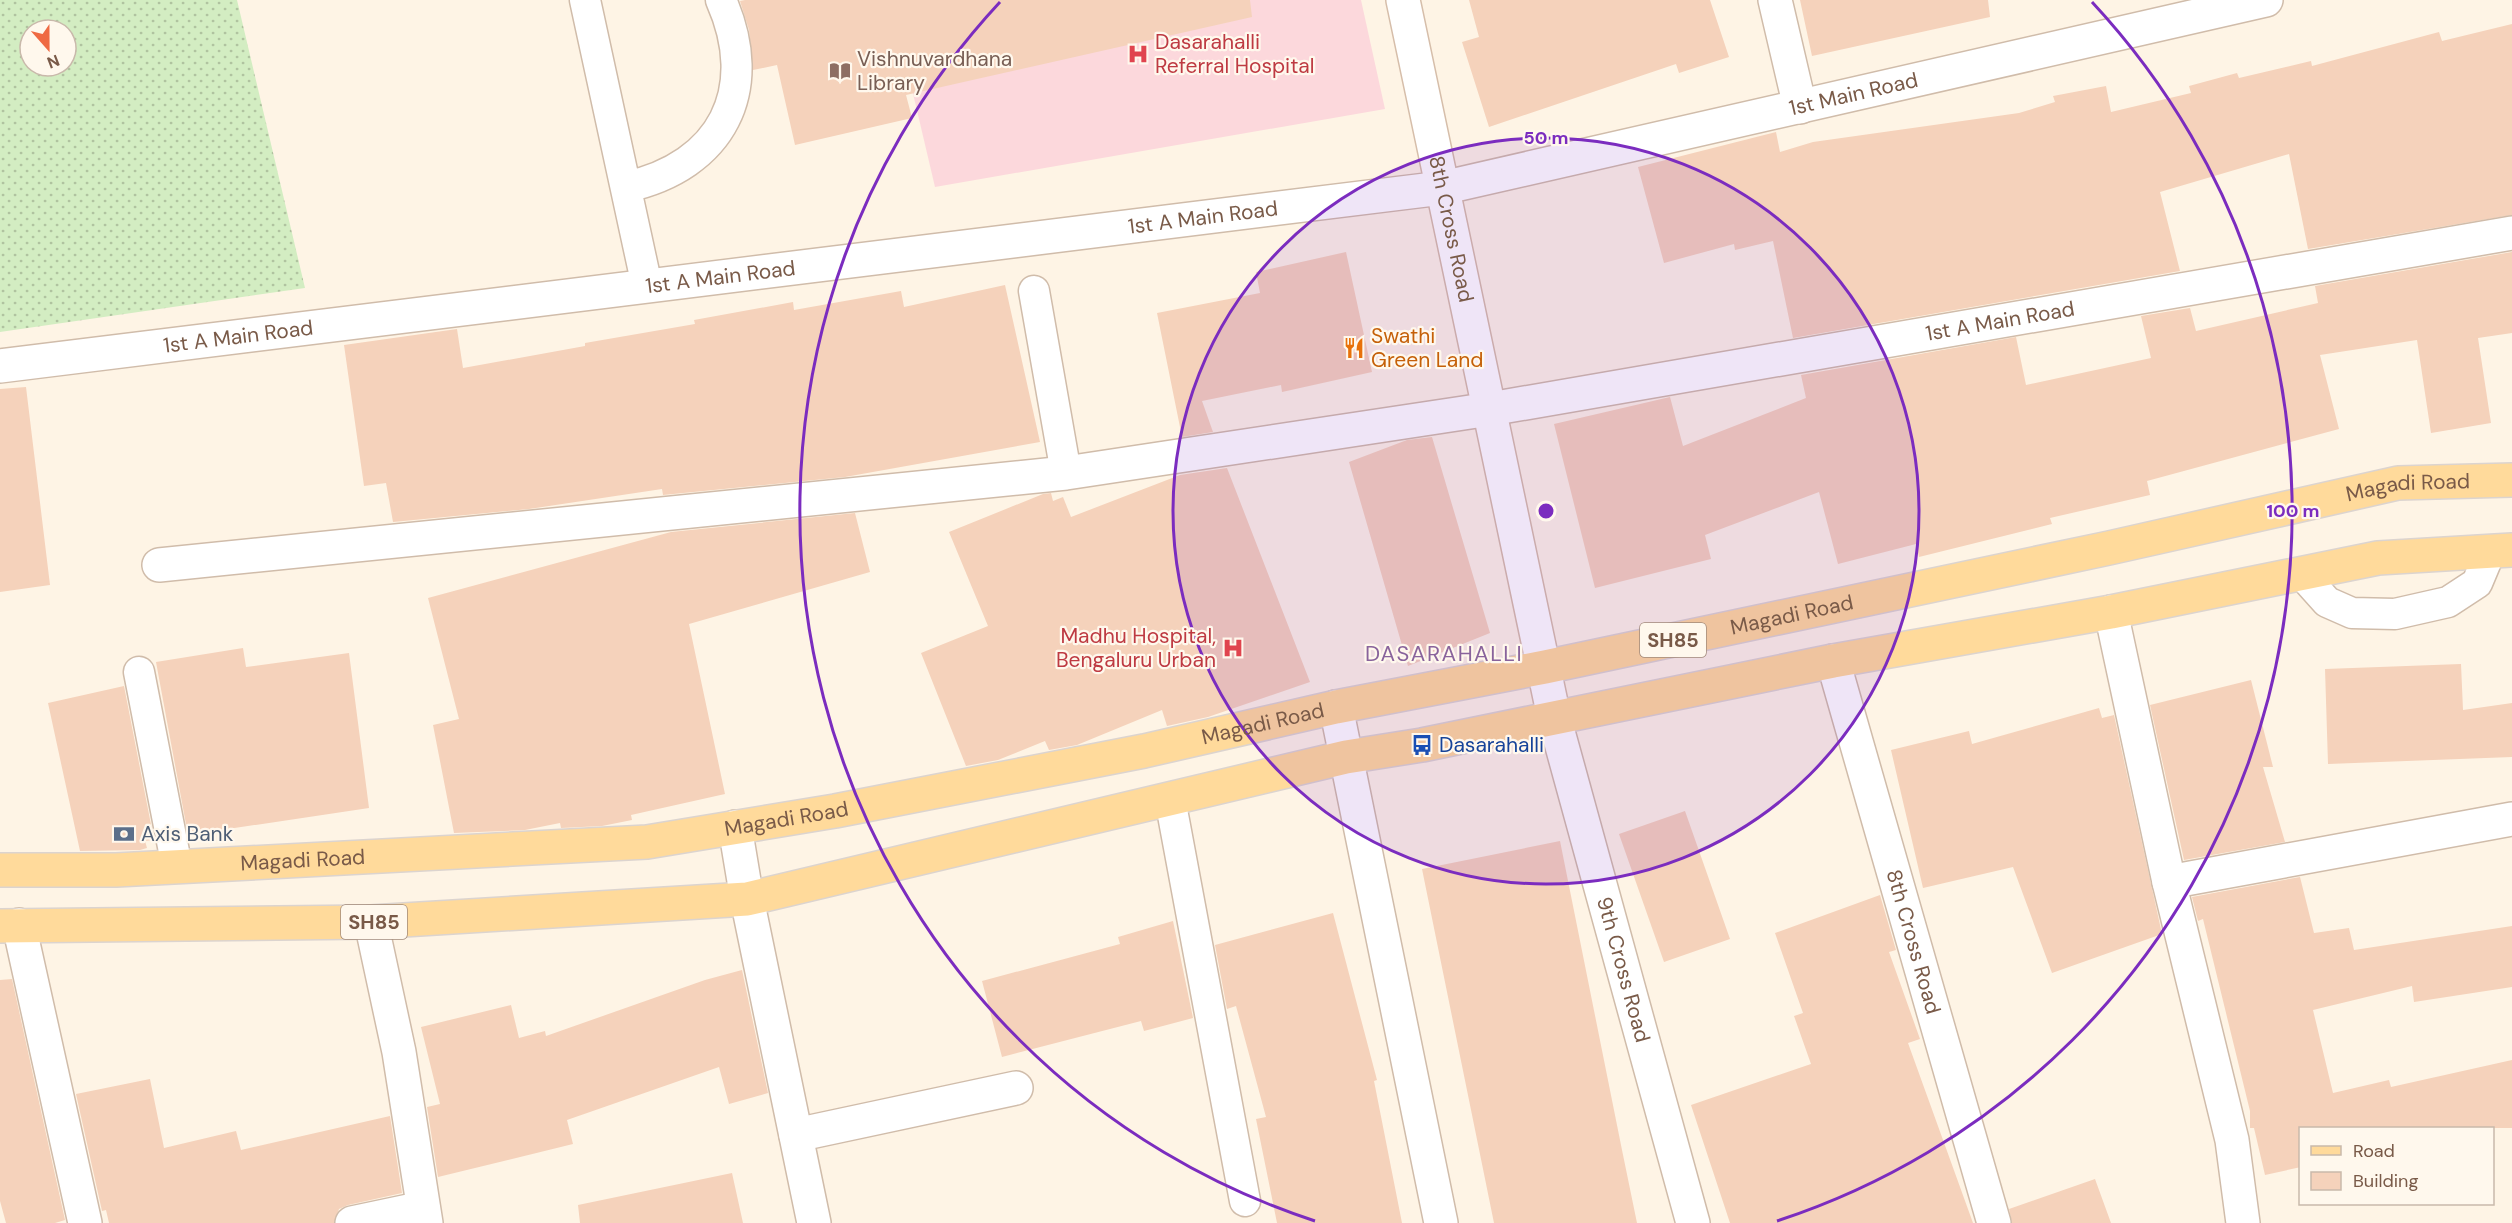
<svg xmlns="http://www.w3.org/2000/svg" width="2512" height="1223" viewBox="0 0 2512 1223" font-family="'DM Sans',sans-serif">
<defs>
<pattern id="grass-dots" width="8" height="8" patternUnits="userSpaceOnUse" patternTransform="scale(1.5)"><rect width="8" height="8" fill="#d3edc2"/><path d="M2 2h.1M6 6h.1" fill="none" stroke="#b0c3a0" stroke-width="1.8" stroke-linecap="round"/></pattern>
</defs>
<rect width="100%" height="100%" fill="#fef4e5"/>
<path fill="#fcd8dc" d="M 891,0 L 1361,0 L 1385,109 L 935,187 Z"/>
<path fill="url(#grass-dots)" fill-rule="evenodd" d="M 0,0 L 237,0 L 305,288 L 0,332 ZM 30,30 L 66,30 L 66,66 L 30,66 Z"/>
<path fill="#f5d2bb" d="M 745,0 L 1250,0 L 1252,17 L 906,95 L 912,118 L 795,145 L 777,65 L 753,70 L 749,30 L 740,1 Z
M 1469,0 L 1710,0 L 1729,57 L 1679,73 L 1676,64 L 1489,127 L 1462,42 L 1479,37 Z
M 1800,0 L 1988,0 L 1990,17 L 1812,56 Z
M 2512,24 L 2512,215 L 2308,249 L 2289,154 L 2160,192 L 2180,271 L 1793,338 L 1773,241 L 1735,250 L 1734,244 L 1664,263 L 1638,167 L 1776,132 L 1780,152 L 1813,142 L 2019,113 L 2055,102 L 2053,96 L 2106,86 L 2111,112 L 2191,93 L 2189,86 L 2237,73 L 2239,78 L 2311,61 L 2312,66 L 2439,32 L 2442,41 Z
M 1346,252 L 1372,372 L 1282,392 L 1281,385 L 1202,401 L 1213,432 L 1182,437 L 1157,313 L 1260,293 L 1256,272 Z
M 2512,252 L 2512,333 L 2478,338 L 2491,423 L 2431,433 L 2417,340 L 2320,355 L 2339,429 L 2147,481 L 2150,495 L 2050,518 L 2052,524 L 1919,557 L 1916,544 L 1838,564 L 1819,492 L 1705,535 L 1711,559 L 1595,588 L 1554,424 L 1670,397 L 1683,446 L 1806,398 L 1801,375 L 2016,337 L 2026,385 L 2151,358 L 2141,316 L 2190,308 L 2196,331 L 2318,303 L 2315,286 Z
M 1005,285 L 1040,442 L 845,477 L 663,495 L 662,489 L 529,509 L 393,522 L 386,483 L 364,486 L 344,345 L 457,329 L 463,368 L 585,346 L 585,343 L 695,324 L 694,320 L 793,302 L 794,310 L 901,291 L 904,307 Z
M 26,387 L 50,585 L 0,592 L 0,389 Z
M 1432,437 L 1490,633 L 1408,666 L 1349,462 L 1407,440 Z
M 1227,468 L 1310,682 L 1208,717 L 1167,726 L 1162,710 L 1077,745 L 1049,750 L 1045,741 L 998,760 L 966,766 L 921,653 L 988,626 L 949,532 L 1043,494 L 1051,493 L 1053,501 L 1063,497 L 1071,517 L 1180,475 Z
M 855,513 L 870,572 L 689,624 L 725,794 L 631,815 L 632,820 L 602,826 L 561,828 L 560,823 L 525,830 L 454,833 L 433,725 L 459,719 L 428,598 L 671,532 Z
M 243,648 L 246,667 L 349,653 L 369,808 L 188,835 L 156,662 Z
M 2461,664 L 2463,710 L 2512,703 L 2512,757 L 2328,764 L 2325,669 Z
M 2251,680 L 2273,767 L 2263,767 L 2285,842 L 2184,860 L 2150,705 Z
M 124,686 L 154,840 L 145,841 L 147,848 L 140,850 L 80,851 L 48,703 Z
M 2099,708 L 2102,718 L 2114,715 L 2162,934 L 2052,973 L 2013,867 L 1923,888 L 1891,750 L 1969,731 L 1972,744 Z
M 1685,811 L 1730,939 L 1664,962 L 1619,834 Z
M 1560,841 L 1622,1150 L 1637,1223 L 1494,1223 L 1422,869 Z
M 2300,877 L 2314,933 L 2349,928 L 2354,950 L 2512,926 L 2512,987 L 2414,1002 L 2412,986 L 2313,1010 L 2333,1093 L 2389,1080 L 2391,1087 L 2512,1060 L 2512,1128 L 2301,1128 L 2301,1167 L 2265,1175 L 2254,1128 L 2250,1128 L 2250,1111 L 2203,919 L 2198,921 L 2192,897 Z
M 1880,895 L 1896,950 L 1889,952 L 1920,1039 L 1908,1043 L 1973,1223 L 1730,1223 L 1691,1105 L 1811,1064 L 1794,1016 L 1803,1013 L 1775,933 Z
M 1333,913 L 1377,1080 L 1374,1081 L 1402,1223 L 1277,1223 L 1256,1119 L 1266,1117 L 1236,1006 L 1227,1009 L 1215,945 Z
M 1173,921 L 1193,1018 L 1144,1031 L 1141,1021 L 1002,1057 L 982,981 L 1120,944 L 1118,937 Z
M 742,970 L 768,1093 L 729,1104 L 719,1067 L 567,1120 L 573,1144 L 438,1177 L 427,1107 L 440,1104 L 421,1027 L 511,1005 L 519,1038 L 545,1031 L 546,1036 L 705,980 Z
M 12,979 L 65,1220 L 55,1223 L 6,1223 L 0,1201 L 0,980 Z
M 150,1079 L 164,1148 L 236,1131 L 241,1150 L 390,1116 L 402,1193 L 348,1205 L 339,1209 L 334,1223 L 109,1223 L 106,1210 L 102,1211 L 76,1094 Z
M 732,1173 L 743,1223 L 580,1223 L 578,1205 Z
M 2095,1179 L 2111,1223 L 2012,1223 L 2009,1209 Z"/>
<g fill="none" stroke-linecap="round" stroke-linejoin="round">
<defs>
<path id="service" d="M 585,0 L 647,286
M 626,187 C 722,166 761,90 721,0
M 1034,291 L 1066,473
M 2301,573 L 2327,602 L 2352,613 L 2395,614 L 2448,602 L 2477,583 L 2490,552
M 139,672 L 177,867
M 1170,799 L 1245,1201"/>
<g id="minor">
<path d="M 1775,0 L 1800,107"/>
<path id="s1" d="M 0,366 L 1442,188 L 2266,0"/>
<path id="s2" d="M 159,565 L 1066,473 L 1490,409 L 2512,233"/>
<path d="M 2111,612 L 2169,882 L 2232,1140 L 2243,1223"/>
<path id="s3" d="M 1833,661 L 1994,1223"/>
<path d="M 1336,707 L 1441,1223"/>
<path d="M 735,827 L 747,899 L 814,1223"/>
<path d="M 2169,882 L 2512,819"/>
<path d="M 371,922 L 399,1052 L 426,1223"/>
<path d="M 19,925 L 85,1223"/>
<path d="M 796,1135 L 1016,1088"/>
<path d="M 352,1223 L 423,1208"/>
</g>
<g id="tertiary">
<path id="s4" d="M 1554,717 L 1693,1223"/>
</g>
<g id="secondary">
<path id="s5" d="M 1403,0 L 1554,717"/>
</g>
<g id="primary">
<path id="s6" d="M 0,870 L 116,870 L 647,842 L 835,811 L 1144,751 L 1336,707 L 1545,667 L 2109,548 L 2398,483 L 2512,480"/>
<path d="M 0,926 L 371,922 L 747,899 L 1346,757 L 1422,745 L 1833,661 L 2111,612 L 2378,558 L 2512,550"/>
</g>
</defs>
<use href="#service" stroke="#d0bcaa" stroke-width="33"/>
<use href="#minor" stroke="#d0bcaa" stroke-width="36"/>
<use href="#tertiary" stroke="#d0bcaa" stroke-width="36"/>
<use href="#secondary" stroke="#d6beaa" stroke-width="36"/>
<use href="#primary" stroke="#dcd4cf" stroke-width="36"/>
<use href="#service" stroke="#fff" stroke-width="30"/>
<use href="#minor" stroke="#fff" stroke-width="33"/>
<use href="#tertiary" stroke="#fff" stroke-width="33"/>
<use href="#secondary" stroke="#fff" stroke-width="33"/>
<use href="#primary" stroke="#ffda9b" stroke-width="33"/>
</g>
<circle cx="1546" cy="511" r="373" fill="#7b2cbf" fill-opacity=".12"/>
<g fill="none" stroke="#7b2cbf" stroke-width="3">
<circle cx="1546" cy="511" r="373"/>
<path d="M1315 1221A747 747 0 0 1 1000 2M2092 2A747 747 0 0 1 1777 1221"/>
</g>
<defs>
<symbol id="hospital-bare" viewBox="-9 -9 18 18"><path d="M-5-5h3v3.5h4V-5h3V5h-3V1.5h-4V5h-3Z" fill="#e0444e" stroke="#fff8ed" stroke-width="2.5" paint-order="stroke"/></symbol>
<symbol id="library-bare" viewBox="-9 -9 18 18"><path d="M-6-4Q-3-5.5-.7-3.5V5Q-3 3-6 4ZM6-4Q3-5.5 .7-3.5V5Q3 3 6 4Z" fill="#8d6e63" stroke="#fff8ed" stroke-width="2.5" paint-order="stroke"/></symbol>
<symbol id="restaurant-bare" viewBox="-9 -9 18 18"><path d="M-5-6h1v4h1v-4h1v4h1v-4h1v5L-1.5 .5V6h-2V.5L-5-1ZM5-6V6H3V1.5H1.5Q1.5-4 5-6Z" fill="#e8710a" stroke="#fff8ed" stroke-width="2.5" paint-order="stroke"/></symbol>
<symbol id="bus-bare" viewBox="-9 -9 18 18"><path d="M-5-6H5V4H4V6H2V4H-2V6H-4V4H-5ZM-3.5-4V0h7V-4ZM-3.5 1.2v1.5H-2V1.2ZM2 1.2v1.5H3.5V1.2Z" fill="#1a4fb4" stroke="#fff8ed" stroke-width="2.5" paint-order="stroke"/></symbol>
<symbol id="bank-bare" viewBox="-9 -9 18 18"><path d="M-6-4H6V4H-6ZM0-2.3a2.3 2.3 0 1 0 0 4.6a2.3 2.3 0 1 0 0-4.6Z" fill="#5c6f8a" stroke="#fff8ed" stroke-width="2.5" paint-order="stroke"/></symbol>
</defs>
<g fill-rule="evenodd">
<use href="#hospital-bare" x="1123" y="39" width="30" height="30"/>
<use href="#library-bare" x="825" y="56" width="30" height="30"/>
<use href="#restaurant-bare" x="1339" y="333" width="30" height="30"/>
<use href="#hospital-bare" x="1218" y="633" width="30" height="30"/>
<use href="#bus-bare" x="1407" y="730" width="30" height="30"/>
<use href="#bank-bare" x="109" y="819" width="30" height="30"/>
</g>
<g text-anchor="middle" stroke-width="4.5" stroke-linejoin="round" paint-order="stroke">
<g fill="#fff8ed" stroke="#a1897a" stroke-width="1.5">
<rect x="1640" y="623" width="66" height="34" rx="4.5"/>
<rect x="341" y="905" width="66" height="34" rx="4.5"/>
</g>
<g font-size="20" font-weight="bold" fill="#795a48">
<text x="1673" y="647">SH85</text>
<text x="374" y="929">SH85</text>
</g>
<g font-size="21" fill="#be3a42" stroke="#fff8ed" text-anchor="start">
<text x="1155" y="49">Dasarahalli<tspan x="1155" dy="24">Referral Hospital</tspan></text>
<text x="1216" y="643" text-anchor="end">Madhu Hospital,<tspan x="1216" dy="24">Bengaluru Urban</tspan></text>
</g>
<g font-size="21" fill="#785e54" stroke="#fff8ed" text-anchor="start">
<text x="857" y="66">Vishnuvardhana<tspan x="857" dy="24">Library</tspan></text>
</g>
<g font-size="21" fill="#795a48" stroke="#fff8ed">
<text dy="7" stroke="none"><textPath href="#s1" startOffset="1875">1st Main Road</textPath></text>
<text dy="7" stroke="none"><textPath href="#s1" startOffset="1212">1st A Main Road</textPath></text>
<text dy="7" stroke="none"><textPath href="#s5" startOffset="234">8th Cross Road</textPath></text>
<text dy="7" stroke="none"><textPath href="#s1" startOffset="726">1st A Main Road</textPath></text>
<text dy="7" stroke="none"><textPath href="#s2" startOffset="1858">1st A Main Road</textPath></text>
<text dy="7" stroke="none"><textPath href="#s1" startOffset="240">1st A Main Road</textPath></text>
<text dy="7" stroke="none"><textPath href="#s6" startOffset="2445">Magadi Road</textPath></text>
<text dy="7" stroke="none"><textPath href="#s6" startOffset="1815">Magadi Road</textPath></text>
<text dy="7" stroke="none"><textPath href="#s6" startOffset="1275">Magadi Road</textPath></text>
<text dy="7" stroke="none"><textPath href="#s6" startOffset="789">Magadi Road</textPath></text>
<text dy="7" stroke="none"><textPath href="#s6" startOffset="303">Magadi Road</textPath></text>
<text dy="7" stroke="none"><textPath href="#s3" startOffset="292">8th Cross Road</textPath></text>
<text dy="7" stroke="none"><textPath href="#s4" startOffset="262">9th Cross Road</textPath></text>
</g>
<g font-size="21" fill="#c56008" stroke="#fff8ed" text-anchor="start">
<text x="1371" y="343">Swathi<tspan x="1371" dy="24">Green Land</tspan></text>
</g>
<g font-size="21" fill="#164399" stroke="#fff8ed" text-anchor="start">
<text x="1439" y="752">Dasarahalli</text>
</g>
<g font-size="21" fill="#4e5e75" stroke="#fff8ed" text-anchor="start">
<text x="141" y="841">Axis Bank</text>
</g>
<g font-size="22" letter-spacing="1.5" fill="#89639c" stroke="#fff8ed">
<text x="1444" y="661">DASARAHALLI</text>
</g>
</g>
<circle cx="1546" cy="511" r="9" fill="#7b2cbf" stroke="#fff8ed" stroke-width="3"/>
<g font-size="18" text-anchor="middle" font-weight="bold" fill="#7b2cbf" stroke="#fff8ed" stroke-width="4.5" stroke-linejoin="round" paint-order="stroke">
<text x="1546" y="144">50 m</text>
<text x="2293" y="517">100 m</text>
</g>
<rect x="2299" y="1127" width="195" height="78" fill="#fff8ed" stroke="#c9b9ab" stroke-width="1.5"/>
<rect x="2311" y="1146" width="30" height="9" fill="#ffda9b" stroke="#c9b9ab" stroke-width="1.5"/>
<text x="2353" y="1157" font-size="18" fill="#795a48">Road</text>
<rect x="2311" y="1172" width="30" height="18" fill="#f5d2bb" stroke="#c9b9ab" stroke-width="1.5"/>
<text x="2353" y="1187" font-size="18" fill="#795a48">Building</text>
<g transform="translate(48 48) rotate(159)"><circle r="28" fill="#fff8ed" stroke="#c9b9ab" stroke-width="1.5"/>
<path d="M0-4.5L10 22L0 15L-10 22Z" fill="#ef6a43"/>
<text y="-9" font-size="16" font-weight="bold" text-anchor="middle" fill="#795a48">N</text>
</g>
</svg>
